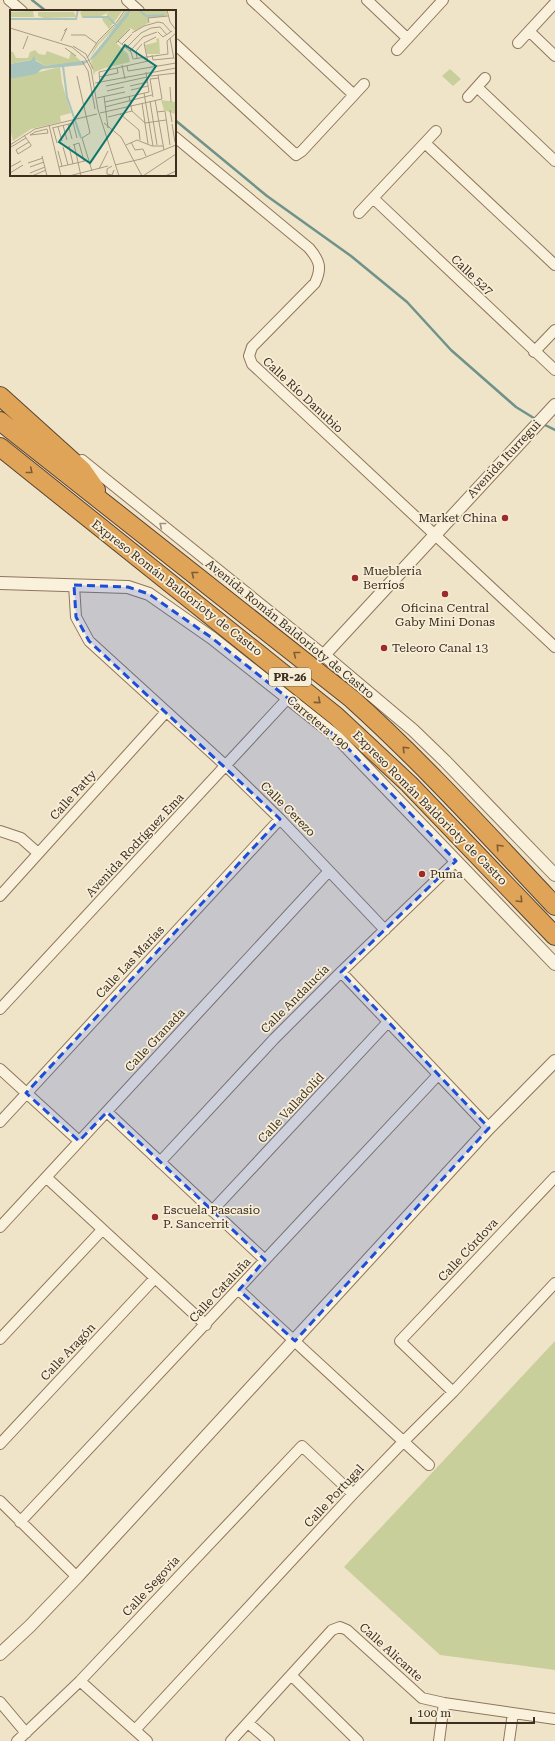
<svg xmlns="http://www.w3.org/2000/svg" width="555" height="1741" viewBox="0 0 555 1741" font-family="'Roboto Serif',serif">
<rect width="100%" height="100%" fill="#f0e4c8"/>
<path fill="#c9cf9b" d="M 450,69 L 461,79 L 453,86 L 442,76 Z
M 555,1341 L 555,1670 L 440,1655 L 344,1567 Z"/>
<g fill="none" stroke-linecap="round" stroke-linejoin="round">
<path stroke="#6f938a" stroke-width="2.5" d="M 32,0 L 46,11
M 175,120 L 267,196 L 351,256 L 407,302 L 451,350 L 516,407 L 537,420
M 543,424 L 555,430"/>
<defs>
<path id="minor" d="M 9,0 L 22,11
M 127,0 L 139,11
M 252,0 L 354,95
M 367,0 L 407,38
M 529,31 L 555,56
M 518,43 L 555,3
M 175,44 L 296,155 L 302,151 L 364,84
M 397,50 L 443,0
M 477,87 L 555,161
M 468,97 L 485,78
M 175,137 L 309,248 C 320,261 322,268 315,283 L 252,347 L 249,356 L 252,364 L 555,647
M 425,143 L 555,265
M 373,198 L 555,370
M 359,213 L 436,131
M 534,352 L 555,330
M 82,460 L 324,655
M 74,585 L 76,617 L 89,641 L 226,766 L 280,819 L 385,930
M 0,831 L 21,838 L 38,853
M 0,896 L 166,712
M 341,972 L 489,1128
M 0,1009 L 288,698
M 0,1069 L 79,1141
M 107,1112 L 265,1260
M 0,1122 L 280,819
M 160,1162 L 274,1039 L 341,972 L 456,861
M 47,1178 L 206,1325
M 212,1211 L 388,1022
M 0,1227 L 329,871
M 239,1290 L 429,1465
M 0,1339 L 102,1230
M 453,1392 L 400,1341 L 555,1177
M 0,1444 L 155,1278
M 0,1501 L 77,1577
M 20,1522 L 438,1075
M 291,1675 L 358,1741
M 80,1681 L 147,1741
M 0,1702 L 26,1733
M 248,1723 L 269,1741
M 135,1730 L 353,1494 L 403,1442 L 453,1392 L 555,1283
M 17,1741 L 80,1681 L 302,1446 L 353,1494
M 231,1741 L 332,1630 L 340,1627 L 347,1630 L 422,1698 L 444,1703 L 555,1719
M 439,1741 L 444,1703
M 509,1741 L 513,1713"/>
<path id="tertiary" d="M 555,405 L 324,655 L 413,730 L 445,761 L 555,875
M 0,583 L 128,587 L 149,594 L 212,638 L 337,737 L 555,964
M 0,1654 L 30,1626 L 77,1577 L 489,1128 L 555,1061"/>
<path id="motorway" d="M 0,396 L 82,470 L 96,490
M 0,421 L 352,699 C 424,764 489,836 555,906
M 0,447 L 336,716 L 409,784 L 555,936"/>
</defs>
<use href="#minor" stroke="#8d765c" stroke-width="12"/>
<use href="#tertiary" stroke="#8d765c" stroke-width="14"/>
<use href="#motorway" stroke="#5b4430" stroke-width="20"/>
<use href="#minor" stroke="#faf1dc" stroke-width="10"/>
<use href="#tertiary" stroke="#faf1dc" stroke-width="12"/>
<use href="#motorway" stroke="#e0a458" stroke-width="18"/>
</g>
<defs><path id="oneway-chevron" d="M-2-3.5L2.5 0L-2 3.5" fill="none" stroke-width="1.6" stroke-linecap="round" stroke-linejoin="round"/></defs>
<g stroke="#7e5d36">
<use href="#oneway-chevron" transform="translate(30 471) rotate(39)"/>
<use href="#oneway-chevron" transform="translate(194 574) rotate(-142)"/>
<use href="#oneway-chevron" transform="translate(296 654) rotate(-142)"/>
<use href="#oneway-chevron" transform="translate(318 701) rotate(40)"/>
<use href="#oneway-chevron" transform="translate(405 749) rotate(-135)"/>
<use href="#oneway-chevron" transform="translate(499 847) rotate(-133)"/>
<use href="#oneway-chevron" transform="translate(520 900) rotate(46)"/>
</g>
<use stroke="#9c907e" href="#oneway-chevron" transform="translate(162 525) rotate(-141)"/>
<path fill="#1d4ed8" fill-opacity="0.2" stroke="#1d4ed8" stroke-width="3" stroke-dasharray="8 5" stroke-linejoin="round" d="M 74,585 L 128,587 L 149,594 L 212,638 L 337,737 L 456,861 L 341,972 L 489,1128 L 295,1341 L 239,1290 L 265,1260 L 107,1112 L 79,1141 L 26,1093 L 280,819 L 89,641 L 76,617 Z"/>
<g fill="#9e2a2b" stroke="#f7eed8" stroke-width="1.5">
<circle cx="505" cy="518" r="4"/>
<circle cx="355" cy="578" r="4"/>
<circle cx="445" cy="594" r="4"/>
<circle cx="384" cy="648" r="4"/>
<circle cx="422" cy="874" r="4"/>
<circle cx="155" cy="1217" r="4"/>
</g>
<g text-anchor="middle" stroke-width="3.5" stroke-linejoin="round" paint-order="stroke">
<rect fill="#f7eed8" stroke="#756857" stroke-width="1" x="269" y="668" width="42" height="18" rx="3"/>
<g font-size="11" font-weight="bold" fill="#3d2e20">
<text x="290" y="681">PR-26</text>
</g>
<g font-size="12" fill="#3d2e20" stroke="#f7eed8">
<text transform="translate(472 275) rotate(43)" y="4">Calle 527</text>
<text transform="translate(303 395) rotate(43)" y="4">Calle Río Danubio</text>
<text transform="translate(504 459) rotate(-47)" y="4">Avenida Iturregui</text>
<text transform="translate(177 588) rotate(38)" y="4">Expreso Román Baldorioty de Castro</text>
<text transform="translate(290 629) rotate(39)" y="4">Avenida Román Baldorioty de Castro</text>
<text transform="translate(318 723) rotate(40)" y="4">Carretera 190</text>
<text transform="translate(73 795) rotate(-48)" y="4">Calle Patty</text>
<text transform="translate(430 808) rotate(45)" y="4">Expreso Román Baldorioty de Castro</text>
<text transform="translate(288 809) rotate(45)" y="4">Calle Cerezo</text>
<text transform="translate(135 845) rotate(-47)" y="4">Avenida Rodríguez Ema</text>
<text transform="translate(130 962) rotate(-47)" y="4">Calle Las Marías</text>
<text transform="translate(295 999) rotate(-45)" y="4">Calle Andalucía</text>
<text transform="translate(155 1040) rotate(-47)" y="4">Calle Granada</text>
<text transform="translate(291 1108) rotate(-47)" y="4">Calle Valladolid</text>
<text transform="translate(468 1250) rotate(-47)" y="4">Calle Córdova</text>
<text transform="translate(220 1290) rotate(-47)" y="4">Calle Cataluña</text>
<text transform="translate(68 1352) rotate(-47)" y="4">Calle Aragón</text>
<text transform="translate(334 1496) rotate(-47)" y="4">Calle Portugal</text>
<text transform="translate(151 1586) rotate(-47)" y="4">Calle Segovia</text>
<text transform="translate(391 1652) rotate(42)" y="4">Calle Alicante</text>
</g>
<g font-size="12" fill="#3d2e20" stroke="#f7eed8" text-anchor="start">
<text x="497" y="522" text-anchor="end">Market China</text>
<text x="363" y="575">Mueblería<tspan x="363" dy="14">Berríos</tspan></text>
<text x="445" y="612" text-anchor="middle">Oficina Central<tspan x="445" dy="14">Gaby Mini Donas</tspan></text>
<text x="392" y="652">Teleoro Canal 13</text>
<text x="430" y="878">Puma</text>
<text x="163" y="1214">Escuela Pascasio<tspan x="163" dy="14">P. Sancerrit</tspan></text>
</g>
</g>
<g transform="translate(10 10)">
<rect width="166" height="166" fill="#f0e4c8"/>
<path d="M 75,0 L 97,0 L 97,3 L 98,0 L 113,0 L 99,19 L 93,11 L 92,8 L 97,6 L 97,3 L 87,8 L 72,8 L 70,2 ZM 116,0 L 119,0 L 113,10 L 89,34 L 80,48 L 86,35 L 107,13 ZM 121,0 L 157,0 L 157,6 L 138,8 L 138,13 L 125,21 L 120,18 L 106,33 L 118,44 L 120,52 L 95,58 L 85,62 L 84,66 L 81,50 ZM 23,1 L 24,7 L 0,7 L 0,2 ZM 28,2 L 64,2 L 66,7 L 34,8 L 28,6 ZM 149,28 L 150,44 L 137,44 L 135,35 L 147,32 L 146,29 ZM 25,40 L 29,44 L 35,45 L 37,41 L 59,49 L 61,42 L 73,53 L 35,56 L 24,49 L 0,54 L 0,41 L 3,42 L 6,48 L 18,48 L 20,42 ZM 50,57 L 52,73 L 61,103 L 50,106 L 51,112 L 21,119 L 3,131 L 0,118 L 0,69 ZM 151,90 L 166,92 L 165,104 L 154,100 Z" fill="#c9cf9b"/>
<path d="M 119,0 L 121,0 L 118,6 L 86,46 L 73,55 L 32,59 L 26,64 L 0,69 L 0,54 L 21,50 L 24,46 L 26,51 L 35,56 L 79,50 Z" fill="#a9c4bc"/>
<path fill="none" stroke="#a9c4bc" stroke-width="2" d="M 129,0 L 136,6 L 154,5M 73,7 L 98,7 L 107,16M 0,9 L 66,9 L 68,0M 53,56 L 57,87 L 71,128"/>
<path fill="none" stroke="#a89b85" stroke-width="1" d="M 157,0 L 160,12 L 166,20M 106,13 L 115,0M 139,13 L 138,8 L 158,6M 0,18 L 62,37 L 75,48 L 81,59 L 88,100 L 109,166M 148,22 L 153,27 L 162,21M 122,23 L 134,16 L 148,12 L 153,13 L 161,22M 61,25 L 75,25 L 86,33M 160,28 L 164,49M 51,31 L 57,18 L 54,21M 108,31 L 121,42 L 123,49 L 158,44 L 157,31 L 166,23M 106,33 L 120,19M 112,34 L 122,24M 63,36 L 76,44 L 83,59M 55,38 L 66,46M 116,38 L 131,23 L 141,18 L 150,17 L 157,25M 13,39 L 18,26M 120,41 L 133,27 L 147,22M 142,45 L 143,50 L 163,48M 77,48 L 88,31 L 104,15M 127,48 L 126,41 L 132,34M 72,51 L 78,61 L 85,99M 138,52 L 134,33 L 146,27M 112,55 L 115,69M 117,56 L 118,61 L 166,53M 67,66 L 80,123 L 72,128 L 82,161M 141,66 L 166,63M 89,67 L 108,63 L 107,58M 85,73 L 166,58M 90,73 L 89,62 L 138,51M 96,76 L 137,67M 120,76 L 138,72M 160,77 L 161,92M 121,80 L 138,76M 97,81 L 114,77M 134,83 L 143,136M 94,86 L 98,118M 119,86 L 122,101 L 135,113 L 156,110M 143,87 L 140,69 L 149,68M 87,88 L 115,82M 145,90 L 154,140M 140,91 L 147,135M 95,92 L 139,82 L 136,62M 132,93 L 138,134M 95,97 L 142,85M 160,100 L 162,112M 147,102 L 155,101 L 160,135M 90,103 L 152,89 L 148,65M 110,104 L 129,120 L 130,130M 98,107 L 122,101M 63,112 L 67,128M 94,113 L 111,127 L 132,166M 58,114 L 62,129M 162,114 L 165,132M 39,115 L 51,166M 53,115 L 57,130M 48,117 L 52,131M 42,118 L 63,113M 43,118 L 47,133M 37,119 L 38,123 L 20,125 L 25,122 ZM 14,125 L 16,128 L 19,132 L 21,135 L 21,136 L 8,144 L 6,140 L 19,132M 121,132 L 125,140 L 133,139 L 136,146M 64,134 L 71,166M 0,135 L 25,119 L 87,104M 63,135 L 69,133 L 74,151M 116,135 L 127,130 L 142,136 L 153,136M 59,136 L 63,154M 1,137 L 16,128M 53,137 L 58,155M 48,141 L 52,156M 32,146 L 37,166M 18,153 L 33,148M 105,155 L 131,149 L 166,135M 102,156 L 97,159 L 97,164 L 102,165 L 104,160M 0,157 L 11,151M 20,157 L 34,152M 49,157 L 75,151M 89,159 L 98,141M 0,163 L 13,155M 20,163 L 35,157M 22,166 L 36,160M 59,166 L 98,156M 133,166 L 166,144M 155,166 L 166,161"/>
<path fill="#0f766e" fill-opacity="0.15" stroke="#0f766e" stroke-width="2" d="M 115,35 L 146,56 L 80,153 L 49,132 Z"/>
<rect width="166" height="166" fill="none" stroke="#3d2e20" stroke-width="2"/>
</g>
<path d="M411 1717v6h123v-6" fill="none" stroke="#3d2e20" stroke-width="2"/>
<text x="417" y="1717" font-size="12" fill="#3d2e20" stroke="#f7eed8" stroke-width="3" paint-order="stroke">100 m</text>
</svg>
